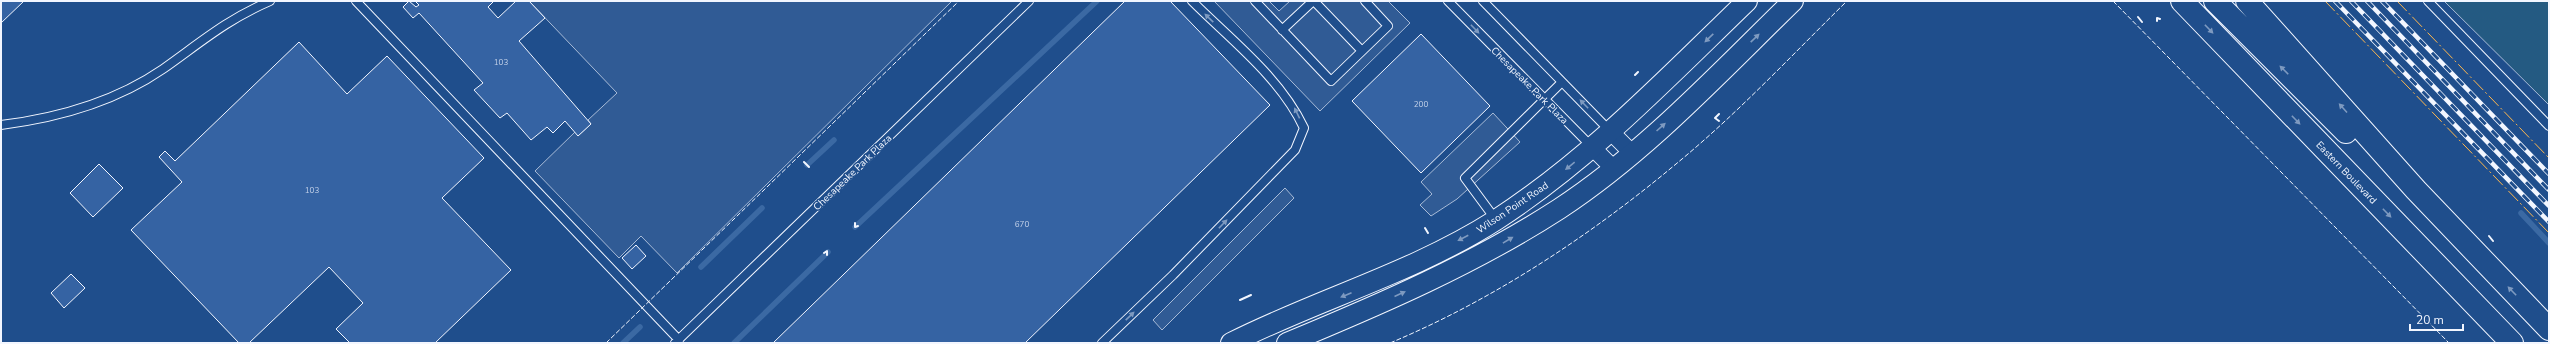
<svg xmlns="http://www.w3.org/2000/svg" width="2550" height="344" viewBox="0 0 2550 344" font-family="'Nunito Sans',sans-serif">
<rect width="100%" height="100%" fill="#1f4e8c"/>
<path fill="#245a82" stroke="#a8bbd7" d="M 2444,1 L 2549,1 L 2549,105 Z"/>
<path fill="#305b95" stroke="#a8bbd7" d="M 529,1 L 952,1 L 677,273 L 641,236 L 619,258 L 535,171 L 575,132 L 579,135 L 591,124 L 588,120 L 617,93 Z
M 1214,1 L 1269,1 L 1279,11 L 1290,1 L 1388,1 L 1410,23 L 1320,111 Z
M 1493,113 L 1520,142 L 1457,199 L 1431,216 L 1420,205 L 1432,194 L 1421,182 Z
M 1285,188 L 1294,198 L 1162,330 L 1153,320 Z"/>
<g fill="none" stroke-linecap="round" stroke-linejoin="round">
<path stroke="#3b69a3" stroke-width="5.5" d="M 807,165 L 834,140
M 2521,213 L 2549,243
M 855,227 L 1097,1
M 701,267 L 762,208
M 623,343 L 640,327
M 734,343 L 828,252"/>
</g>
<path fill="#3563a3" stroke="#f2f6ff" d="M 1,1 L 24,1 L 1,23 Z
M 409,1 L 416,7 L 419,5 L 415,1 L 494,1 L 488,7 L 498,18 L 516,1 L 529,1 L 545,18 L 519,41 L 591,124 L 578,136 L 565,121 L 553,133 L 547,127 L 531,140 L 507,113 L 500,118 L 474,90 L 483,83 L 419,13 L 413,18 L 403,7 Z
M 1125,1 L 1170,1 L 1270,105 L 1025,343 L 773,343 Z
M 1421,34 L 1490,106 L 1421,173 L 1352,101 Z
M 299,42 L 347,94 L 387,56 L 484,158 L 442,198 L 511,270 L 435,343 L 350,343 L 336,329 L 363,303 L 329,267 L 249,343 L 239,343 L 131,230 L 182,182 L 159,157 L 165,151 L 175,161 Z
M 99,164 L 123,188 L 93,217 L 70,193 Z
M 636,245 L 646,256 L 632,269 L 622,258 Z
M 71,274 L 85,288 L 64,308 L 51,293 Z"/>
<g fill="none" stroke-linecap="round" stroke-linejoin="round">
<defs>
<path id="service" d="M 356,1 L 679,340
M 1255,1 L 1331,81 L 1388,26 L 1365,1
M 1314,1 L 1362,51
M 1448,1 L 1592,147
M 1483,1 L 1610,131
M 2428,1 L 2549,126
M 1282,30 L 1313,1
M 1,125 C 57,118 115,102 163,69 C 200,43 226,20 270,1
M 1496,220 L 1465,178 L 1562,82
M 675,343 L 1029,1
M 1102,343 L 1173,275 L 1295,150 L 1304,128 C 1280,77 1231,40 1192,1"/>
<path id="minor" d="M 1611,132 L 1632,153
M 1593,148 L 1613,168"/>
<path id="tertiary" d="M 1231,343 C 1318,299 1413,273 1496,220 C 1590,159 1667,78 1747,1
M 1287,343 C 1381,304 1474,264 1559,209 C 1646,152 1719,73 1793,1"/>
<path id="primary" d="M 2182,1 L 2512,343
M 2215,1 L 2346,132
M 2247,1 L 2416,190 L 2549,329"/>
</defs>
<use href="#service" stroke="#f2f6ff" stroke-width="10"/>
<use href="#minor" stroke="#f2f6ff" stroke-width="18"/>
<use href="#tertiary" stroke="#f2f6ff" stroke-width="22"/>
<use href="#primary" stroke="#f2f6ff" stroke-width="24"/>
<use href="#service" stroke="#1f4e8c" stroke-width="8"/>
<use href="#minor" stroke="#1f4e8c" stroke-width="16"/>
<use href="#tertiary" stroke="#1f4e8c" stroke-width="20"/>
<use href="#primary" stroke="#1f4e8c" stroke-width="22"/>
<defs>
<path id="rail" d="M 2335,1 L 2549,222
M 2351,1 L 2549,206
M 2367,1 L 2549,190
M 2382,1 L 2549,174"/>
</defs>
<use href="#rail" stroke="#f2f6ff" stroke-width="4.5"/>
<use href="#rail" stroke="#1f4e8c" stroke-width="3" stroke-dasharray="9" stroke-linecap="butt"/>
<path stroke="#f2f6ff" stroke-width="1" stroke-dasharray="5 2" stroke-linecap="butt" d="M 2113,1 L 2449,343
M 606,343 L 959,1
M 1390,343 C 1493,300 1591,235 1676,164 C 1737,114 1791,56 1847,1"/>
<path stroke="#f2f6ff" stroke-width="2" d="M 2138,17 L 2142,22
M 2157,21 L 2157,18 L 2160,19
M 1635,75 L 1638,72
M 1719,121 L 1715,118 L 1719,114
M 804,162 L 809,167
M 855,223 L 855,227 L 858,226
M 1425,228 L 1428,233
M 2489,236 L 2493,241
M 824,253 L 827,251 L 827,255
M 1240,300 L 1251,295"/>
<path stroke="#ffb74d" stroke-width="1" stroke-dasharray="14 3 2 3" stroke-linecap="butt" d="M 2325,1 L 2549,233
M 2397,1 L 2549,158"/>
</g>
<defs><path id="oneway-solid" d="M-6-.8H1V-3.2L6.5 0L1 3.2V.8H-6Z"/></defs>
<g fill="#7e9ac0">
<use href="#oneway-solid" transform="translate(1209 18) rotate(-136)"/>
<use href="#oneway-solid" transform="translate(1475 29) rotate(46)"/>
<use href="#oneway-solid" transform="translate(2209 29) rotate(46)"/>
<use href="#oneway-solid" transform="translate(1709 38) rotate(136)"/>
<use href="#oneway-solid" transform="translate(1755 38) rotate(-44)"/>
<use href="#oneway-solid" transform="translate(2284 70) rotate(-135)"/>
<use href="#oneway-solid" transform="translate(1584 104) rotate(-134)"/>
<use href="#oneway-solid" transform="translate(2343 108) rotate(-132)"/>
<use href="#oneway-solid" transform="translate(1297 113) rotate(-116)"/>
<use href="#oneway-solid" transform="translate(2296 120) rotate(46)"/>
<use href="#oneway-solid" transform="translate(1661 127) rotate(-42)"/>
<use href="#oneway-solid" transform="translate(1570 166) rotate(141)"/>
<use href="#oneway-solid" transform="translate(2387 213) rotate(46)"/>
<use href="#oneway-solid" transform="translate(1223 224) rotate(-46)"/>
<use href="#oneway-solid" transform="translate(1463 238) rotate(152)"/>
<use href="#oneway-solid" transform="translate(1508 240) rotate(-31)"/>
<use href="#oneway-solid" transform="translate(2512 291) rotate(-134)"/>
<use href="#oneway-solid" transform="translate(1400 294) rotate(-24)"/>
<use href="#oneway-solid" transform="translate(1346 295) rotate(157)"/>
<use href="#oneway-solid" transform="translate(1130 316) rotate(-44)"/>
</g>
<g text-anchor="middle" stroke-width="3" stroke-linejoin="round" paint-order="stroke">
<g font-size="8" fill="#c3d1e8">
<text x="501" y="65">103</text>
<text x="1421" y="107">200</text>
<text x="312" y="193">103</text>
<text x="1022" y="227">670</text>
</g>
<g font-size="10" fill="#f2f6ff" stroke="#1f4e8c">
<text transform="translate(1530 85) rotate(45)" y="4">Chesapeake Park Plaza</text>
<text transform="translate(852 172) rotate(-44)" y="4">Chesapeake Park Plaza</text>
<text transform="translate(2347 172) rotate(46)" y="4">Eastern Boulevard</text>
<text transform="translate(1512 207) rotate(-34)" y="4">Wilson Point Road</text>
</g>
</g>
<rect width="2550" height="344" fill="none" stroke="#f2f6ff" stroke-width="4"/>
<path d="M2410 324v6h53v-6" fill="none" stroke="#f2f6ff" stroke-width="2"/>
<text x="2416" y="324" font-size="12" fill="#f2f6ff" stroke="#1f4e8c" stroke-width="3" paint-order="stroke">20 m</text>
</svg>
